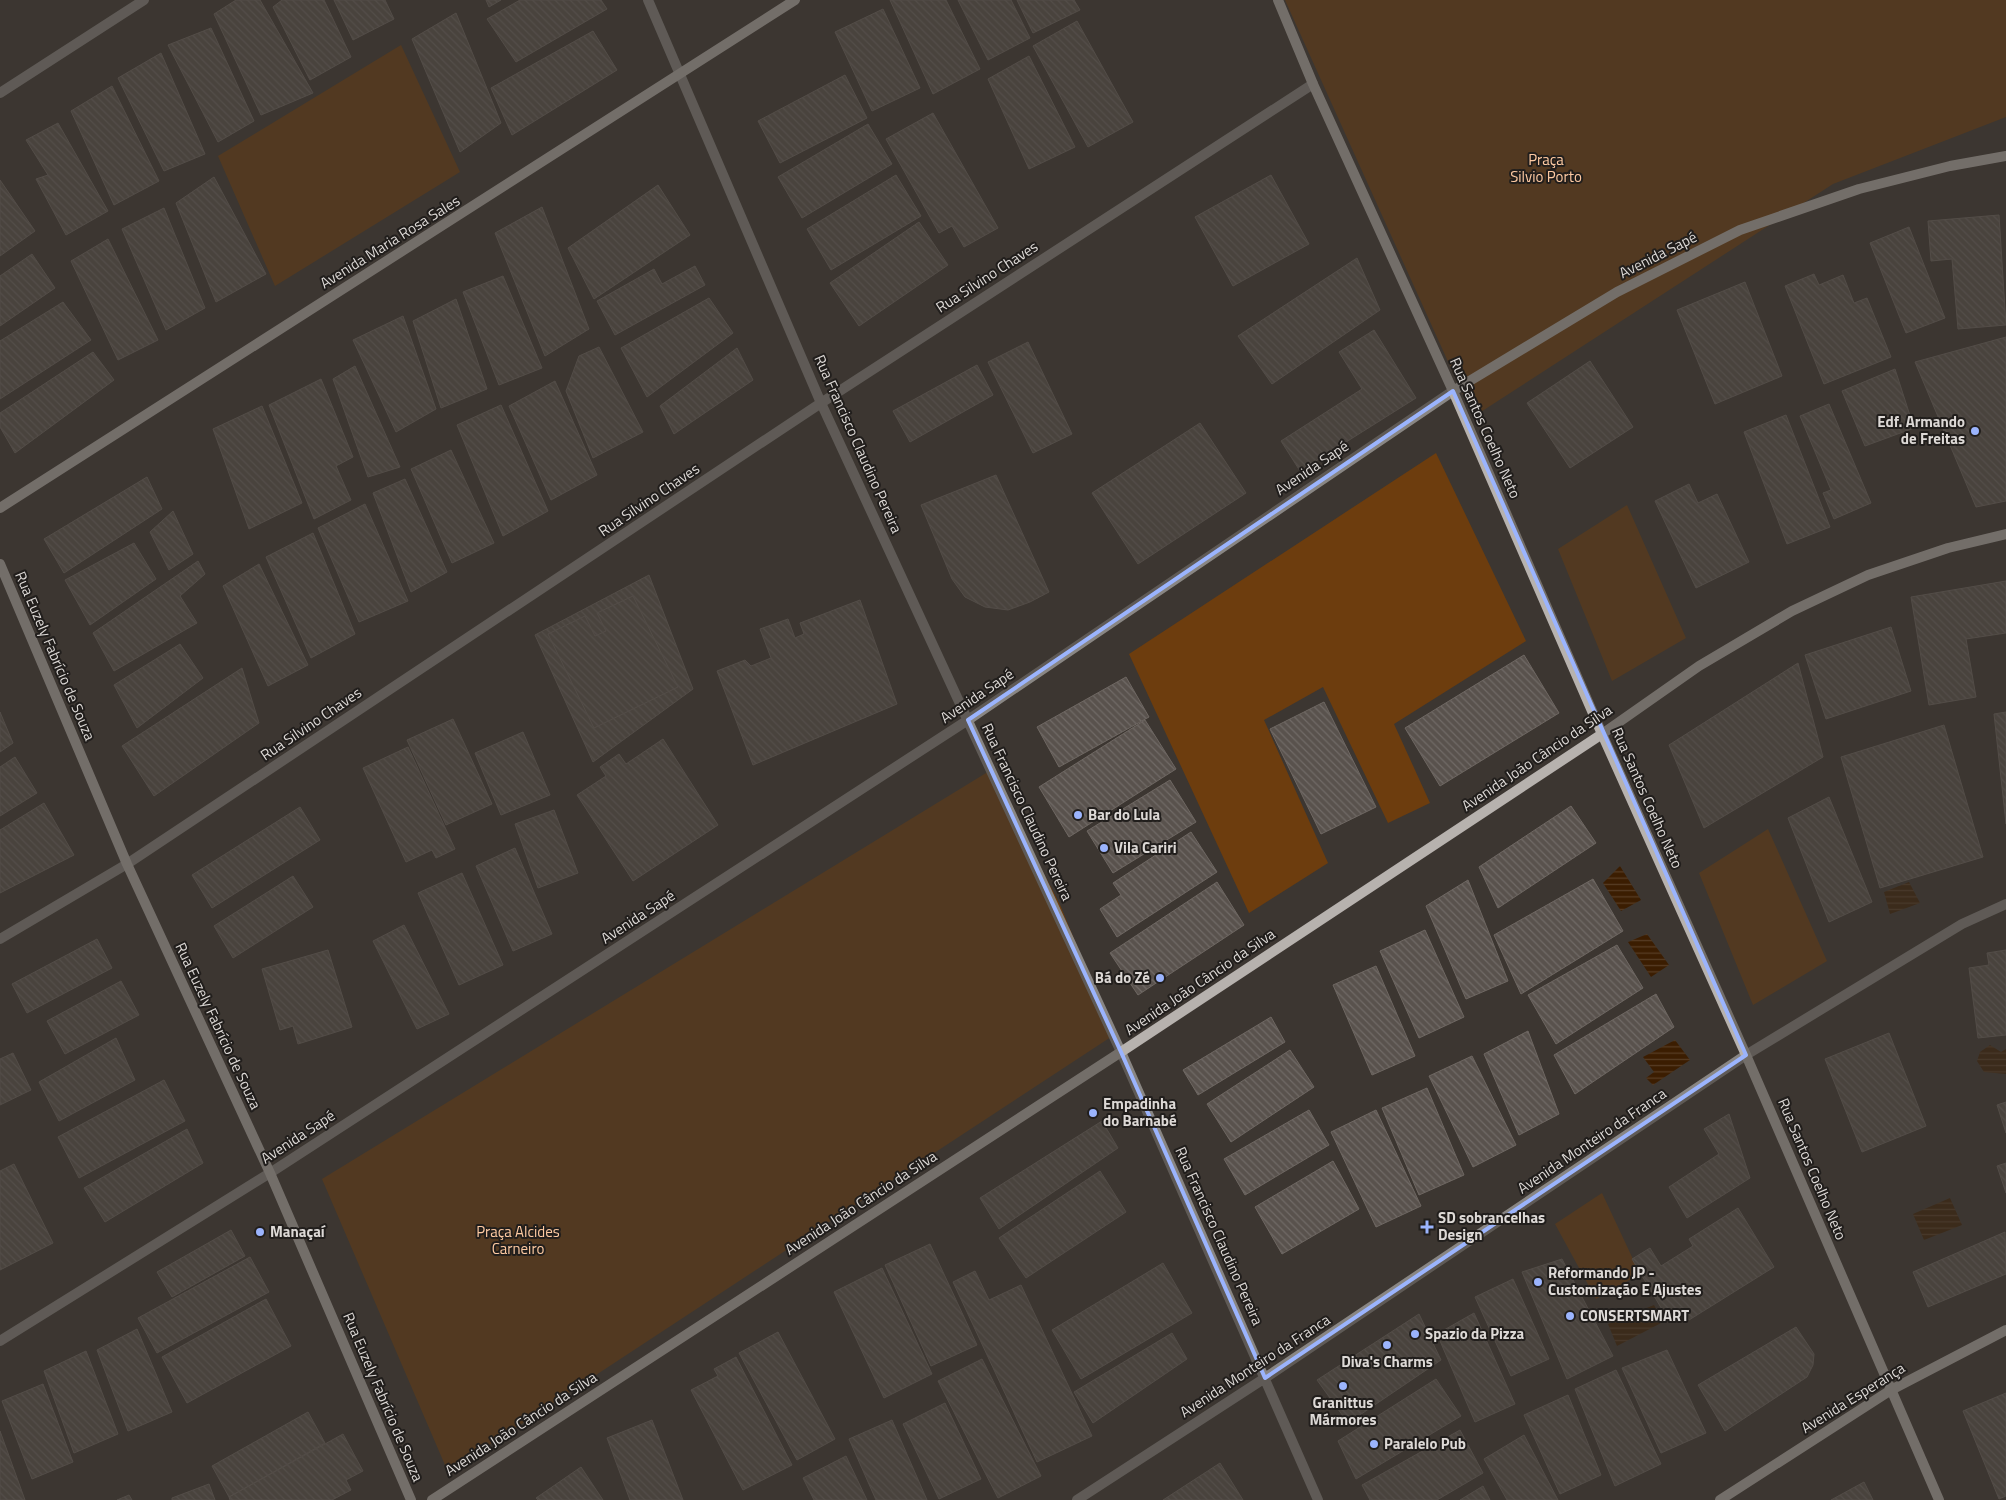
<svg xmlns="http://www.w3.org/2000/svg" width="2006" height="1500" viewBox="0 0 2006 1500" font-family="'Titillium Web',sans-serif">
<defs>
<pattern id="water-rules" width="6" height="5" patternUnits="userSpaceOnUse" patternTransform="scale(1.25)"><rect width="6" height="5" fill="#3b1d01"/><path d="M0 2.5h6" fill="none" stroke="#573d25"/></pattern>
<pattern id="building-back-hatch" width="6" height="6" patternUnits="userSpaceOnUse" patternTransform="scale(1.25)"><rect width="6" height="6" fill="#59524d"/><path d="M-1 5l2 2M0 0l6 6M5-1l2 2" fill="none" stroke="#706a66"/></pattern>
</defs>
<rect width="100%" height="100%" fill="#3c3631"/>
<path fill="#6d3d0e" d="M 1285,0 L 2006,0 L 2006,117 L 1833,184 L 1473,417 Z
M 401,45 L 460,172 L 275,286 L 218,156 Z
M 1436,453 L 1526,641 L 1394,724 L 1430,803 L 1388,823 L 1323,687 L 1264,720 L 1328,863 L 1249,913 L 1129,654 Z
M 1627,505 L 1686,638 L 1612,681 L 1558,549 Z
M 991,770 L 1060,905 L 1114,1035 L 448,1472 L 322,1179 Z
M 1768,829 L 1827,961 L 1753,1005 L 1699,873 Z
M 1602,1193 L 1640,1274 L 1596,1299 L 1555,1224 Z"/>
<path fill="url(#water-rules)" d="M 1620,866 L 1641,900 L 1621,911 L 1603,883 Z
M 1909,882 L 1920,903 L 1890,914 L 1884,892 Z
M 1647,934 L 1669,965 L 1651,977 L 1628,942 Z
M 1675,1040 L 1690,1060 L 1653,1085 L 1646,1078 L 1654,1072 L 1643,1057 Z
M 1990,1045 L 2001,1052 L 2006,1049 L 2006,1074 L 1984,1072 L 1977,1061 L 1980,1052 Z
M 1950,1198 L 1962,1225 L 1924,1240 L 1913,1214 Z
M 1654,1305 L 1663,1322 L 1617,1346 L 1608,1324 Z"/>
<path fill="url(#building-back-hatch)" stroke="#6e6762" d="M 236,0 L 260,0 L 313,93 L 261,115 L 214,14 Z
M 282,0 L 324,0 L 351,57 L 310,80 L 273,7 Z
M 334,0 L 385,0 L 394,19 L 353,40 Z
M 486,0 L 501,0 L 489,7 Z
M 520,0 L 601,0 L 607,9 L 516,62 L 487,19 Z
M 890,0 L 946,0 L 980,69 L 933,94 Z
M 958,0 L 1011,0 L 1030,38 L 988,60 Z
M 1017,0 L 1074,0 L 1080,10 L 1033,33 Z
M 883,9 L 920,88 L 872,111 L 835,32 Z
M 456,13 L 501,123 L 460,152 L 412,39 Z
M 1077,21 L 1133,122 L 1088,147 L 1033,46 Z
M 211,28 L 254,121 L 218,142 L 168,45 Z
M 593,31 L 617,70 L 512,135 L 491,88 Z
M 161,53 L 205,154 L 164,171 L 118,78 Z
M 1029,56 L 1075,147 L 1029,169 L 988,79 Z
M 845,75 L 867,118 L 780,163 L 758,121 Z
M 112,86 L 159,181 L 114,205 L 71,111 Z
M 933,113 L 998,228 L 964,247 L 952,226 L 939,233 L 886,139 Z
M 58,123 L 108,211 L 66,235 L 36,179 L 48,175 L 26,140 Z
M 868,124 L 892,164 L 802,218 L 778,177 Z
M 896,175 L 921,216 L 831,270 L 807,229 Z
M 1271,175 L 1309,244 L 1233,286 L 1195,217 Z
M 214,177 L 266,274 L 216,302 L 176,203 Z
M 0,180 L 35,231 L 0,256 Z
M 658,185 L 690,235 L 594,299 L 568,248 Z
M 542,207 L 589,329 L 545,356 L 495,233 Z
M 164,208 L 205,308 L 166,330 L 122,229 Z
M 1999,215 L 2006,325 L 1958,329 L 1952,259 L 1931,261 L 1928,221 Z
M 919,222 L 948,265 L 859,326 L 830,283 Z
M 1909,227 L 1945,318 L 1906,333 L 1870,243 Z
M 108,239 L 158,340 L 118,360 L 71,261 Z
M 32,254 L 55,288 L 0,326 L 0,276 Z
M 1357,258 L 1380,310 L 1272,384 L 1238,336 Z
M 695,266 L 705,285 L 615,335 L 597,301 L 654,269 L 662,284 Z
M 1814,274 L 1819,285 L 1843,275 L 1854,303 L 1867,298 L 1891,357 L 1824,384 L 1785,286 Z
M 503,276 L 542,368 L 499,385 L 463,292 Z
M 1745,282 L 1782,376 L 1715,404 L 1677,310 Z
M 709,298 L 733,333 L 647,397 L 621,348 Z
M 456,299 L 487,389 L 441,408 L 413,321 Z
M 63,302 L 91,340 L 0,399 L 0,341 Z
M 403,316 L 436,409 L 396,432 L 353,340 Z
M 1374,330 L 1416,398 L 1300,471 L 1281,441 L 1362,389 L 1339,352 Z
M 2006,337 L 2006,501 L 1976,507 L 1915,362 Z
M 1028,342 L 1072,434 L 1033,453 L 988,362 Z
M 599,347 L 643,432 L 593,458 L 566,391 L 579,356 Z
M 737,348 L 753,380 L 674,434 L 660,406 Z
M 93,352 L 114,380 L 15,453 L 0,427 L 0,413 Z
M 1590,361 L 1633,427 L 1570,468 L 1527,403 Z
M 977,365 L 993,395 L 910,442 L 893,411 Z
M 355,366 L 400,467 L 368,477 L 333,379 Z
M 1895,369 L 1914,428 L 1865,446 L 1842,391 Z
M 321,379 L 353,457 L 336,466 L 351,500 L 314,519 L 269,405 Z
M 555,381 L 597,475 L 551,500 L 509,406 Z
M 1829,404 L 1871,503 L 1834,519 L 1823,493 L 1831,490 L 1800,416 Z
M 501,405 L 548,511 L 503,536 L 457,425 Z
M 262,406 L 302,503 L 249,529 L 213,429 Z
M 1786,415 L 1830,527 L 1787,544 L 1744,432 Z
M 1200,423 L 1246,493 L 1138,564 L 1092,493 Z
M 451,450 L 494,543 L 452,563 L 411,469 Z
M 996,475 L 1049,592 L 1030,602 L 1008,610 L 985,607 L 965,597 L 952,579 L 921,505 Z
M 147,477 L 162,509 L 64,573 L 44,539 Z
M 405,479 L 447,572 L 411,592 L 373,493 Z
M 1689,484 L 1698,503 L 1717,494 L 1749,562 L 1696,588 L 1655,501 Z
M 365,504 L 408,601 L 359,622 L 318,528 Z
M 173,511 L 193,554 L 169,570 L 150,532 Z
M 313,533 L 355,634 L 311,658 L 266,557 Z
M 134,543 L 156,579 L 90,625 L 65,580 Z
M 198,561 L 205,574 L 180,596 L 197,623 L 114,671 L 93,633 Z
M 259,564 L 308,665 L 268,686 L 223,586 Z
M 649,575 L 693,689 L 593,762 L 535,635 Z
M 2006,581 L 2006,633 L 1966,639 L 1976,697 L 1929,705 L 1911,597 Z
M 633,596 L 678,687 L 594,728 L 548,634 L 585,616 L 595,636 L 606,631 L 597,613 Z
M 860,600 L 897,704 L 753,765 L 717,671 L 745,660 L 751,666 L 771,658 L 760,629 L 788,619 L 795,638 L 804,634 L 800,623 Z
M 1891,627 L 1911,691 L 1826,719 L 1805,655 Z
M 180,644 L 203,678 L 137,728 L 114,685 Z
M 1524,655 L 1559,713 L 1440,786 L 1405,728 Z
M 1798,663 L 1823,757 L 1704,828 L 1669,745 Z
M 242,668 L 259,723 L 154,796 L 122,746 Z
M 1126,677 L 1149,717 L 1059,767 L 1037,727 Z
M 1324,702 L 1376,807 L 1321,834 L 1270,729 Z
M 0,712 L 13,743 L 0,752 Z
M 2006,712 L 2006,824 L 1994,714 Z
M 453,719 L 492,804 L 446,825 L 407,740 Z
M 1145,720 L 1176,769 L 1069,837 L 1039,787 Z
M 1944,725 L 1983,857 L 1880,888 L 1841,757 Z
M 523,732 L 550,795 L 501,815 L 475,753 Z
M 663,739 L 718,825 L 633,881 L 577,795 L 606,776 L 600,767 L 619,754 L 626,764 Z
M 408,747 L 455,849 L 436,858 L 432,850 L 406,862 L 363,768 Z
M 15,757 L 37,793 L 0,816 L 0,767 Z
M 1170,780 L 1196,822 L 1113,873 L 1087,831 Z
M 1829,797 L 1872,902 L 1829,922 L 1788,818 Z
M 44,803 L 74,855 L 0,893 L 0,830 Z
M 1571,806 L 1596,843 L 1498,908 L 1479,867 Z
M 300,807 L 320,840 L 212,908 L 192,875 Z
M 554,810 L 578,873 L 538,888 L 515,824 Z
M 1191,832 L 1217,872 L 1117,937 L 1100,909 L 1121,895 L 1113,883 Z
M 515,848 L 552,934 L 513,951 L 476,866 Z
M 462,873 L 503,965 L 459,985 L 418,893 Z
M 293,876 L 313,907 L 233,958 L 214,926 Z
M 1593,879 L 1623,931 L 1521,994 L 1494,935 Z
M 1468,880 L 1508,981 L 1466,999 L 1426,906 Z
M 1217,882 L 1244,925 L 1138,995 L 1110,953 Z
M 404,925 L 449,1014 L 417,1029 L 373,941 Z
M 1425,930 L 1464,1017 L 1419,1038 L 1380,951 Z
M 97,939 L 112,968 L 27,1013 L 12,984 Z
M 1617,945 L 1643,988 L 1556,1044 L 1528,995 Z
M 328,950 L 352,1027 L 298,1044 L 293,1026 L 280,1030 L 262,969 Z
M 2006,950 L 2006,1035 L 1978,1038 L 1969,968 L 1989,965 L 1987,953 Z
M 1376,966 L 1415,1056 L 1372,1075 L 1333,985 Z
M 121,981 L 139,1015 L 65,1054 L 47,1021 Z
M 1656,994 L 1674,1027 L 1575,1094 L 1554,1055 Z
M 1271,1017 L 1285,1042 L 1198,1095 L 1183,1070 Z
M 1528,1031 L 1559,1114 L 1519,1135 L 1484,1054 Z
M 1889,1033 L 1926,1126 L 1862,1152 L 1825,1059 Z
M 116,1038 L 135,1080 L 59,1121 L 39,1082 Z
M 1290,1050 L 1314,1087 L 1231,1142 L 1207,1104 Z
M 13,1053 L 31,1090 L 0,1105 L 0,1059 Z
M 1472,1056 L 1516,1145 L 1473,1167 L 1429,1076 Z
M 164,1080 L 185,1121 L 79,1178 L 58,1137 Z
M 1427,1088 L 1464,1175 L 1419,1195 L 1382,1108 Z
M 2006,1102 L 2006,1133 L 1997,1105 Z
M 1309,1110 L 1329,1145 L 1245,1195 L 1224,1159 Z
M 1376,1110 L 1421,1206 L 1376,1227 L 1331,1132 Z
M 1729,1114 L 1750,1178 L 1687,1218 L 1669,1187 L 1719,1154 L 1704,1129 Z
M 1102,1121 L 1118,1148 L 999,1229 L 980,1198 Z
M 187,1129 L 203,1163 L 105,1222 L 84,1188 Z
M 1333,1161 L 1359,1209 L 1282,1254 L 1255,1207 Z
M 2006,1163 L 2006,1193 L 1997,1166 Z
M 14,1164 L 53,1243 L 0,1270 L 0,1171 Z
M 1100,1171 L 1126,1212 L 1026,1278 L 999,1238 Z
M 1738,1208 L 1774,1267 L 1689,1320 L 1682,1307 L 1666,1316 L 1632,1259 L 1650,1248 L 1661,1266 L 1693,1246 L 1689,1239 Z
M 231,1230 L 245,1256 L 172,1297 L 157,1272 Z
M 2005,1232 L 2006,1274 L 1928,1307 L 1913,1272 Z
M 930,1244 L 977,1345 L 931,1366 L 885,1265 Z
M 250,1257 L 269,1292 L 157,1353 L 138,1318 Z
M 1562,1259 L 1613,1356 L 1567,1379 L 1522,1272 Z
M 1163,1263 L 1192,1313 L 1081,1379 L 1052,1330 Z
M 882,1268 L 932,1374 L 884,1398 L 834,1292 Z
M 975,1271 L 989,1300 L 1021,1285 L 1092,1436 L 1037,1462 L 953,1282 Z
M 1513,1279 L 1549,1359 L 1511,1376 L 1475,1297 Z
M 266,1299 L 291,1346 L 187,1403 L 162,1357 Z
M 1474,1313 L 1515,1404 L 1475,1422 L 1437,1334 Z
M 1419,1314 L 1441,1360 L 1348,1423 L 1317,1380 Z
M 1796,1327 L 1814,1354 L 1813,1365 L 1807,1377 L 1725,1431 L 1698,1385 Z
M 137,1329 L 172,1412 L 128,1431 L 97,1350 Z
M 778,1332 L 835,1439 L 797,1460 L 739,1353 Z
M 1172,1333 L 1187,1359 L 1093,1423 L 1074,1392 Z
M 1667,1350 L 1706,1433 L 1661,1453 L 1622,1368 Z
M 86,1351 L 118,1434 L 74,1453 L 44,1371 Z
M 736,1357 L 792,1465 L 743,1490 L 691,1390 L 718,1376 L 714,1369 Z
M 982,1359 L 1041,1476 L 998,1498 L 938,1381 Z
M 1616,1370 L 1661,1464 L 1615,1486 L 1575,1389 Z
M 1436,1379 L 1461,1416 L 1356,1479 L 1338,1441 Z
M 43,1384 L 73,1462 L 32,1479 L 2,1401 Z
M 2006,1393 L 2006,1496 L 1999,1499 L 1963,1411 Z
M 1568,1395 L 1601,1475 L 1560,1494 L 1524,1415 Z
M 945,1403 L 981,1479 L 939,1499 L 903,1424 Z
M 308,1412 L 325,1443 L 229,1497 L 212,1466 Z
M 652,1420 L 683,1500 L 630,1500 L 607,1438 Z
M 892,1420 L 927,1500 L 876,1500 L 849,1439 Z
M 1460,1430 L 1483,1473 L 1437,1500 L 1370,1500 L 1362,1485 Z
M 0,1431 L 25,1500 L 0,1500 Z
M 343,1434 L 363,1471 L 346,1480 L 351,1490 L 332,1500 L 230,1500 L 229,1497 Z
M 1524,1435 L 1558,1500 L 1507,1500 L 1484,1459 Z
M 846,1456 L 867,1500 L 814,1500 L 803,1478 Z
M 1220,1463 L 1243,1500 L 1163,1500 Z
M 581,1467 L 603,1500 L 538,1500 L 536,1498 Z
M 1864,1482 L 1873,1500 L 1831,1500 Z
M 209,1484 L 215,1500 L 172,1500 L 172,1498 Z
M 1483,1486 L 1490,1500 L 1460,1500 Z
M 129,1495 L 132,1500 L 117,1500 Z"/>
<g fill="none" stroke-linecap="round" stroke-linejoin="round">
<path stroke="#898683" stroke-width="10" d="M 648,0 L 821,403 L 1121,1052 L 1318,1500
M 0,93 L 144,0
M 0,939 L 127,864 L 821,403 L 1313,84
M 0,1341 L 270,1173 L 968,720 L 1453,391
M 1077,1500 L 1265,1378 L 1746,1055 L 1962,924 L 2006,904"/>
<path stroke="#b7b2ae" stroke-width="10" d="M 1278,0 L 1313,84 L 1453,391 L 1602,734 L 1746,1055 L 1939,1500
M 1453,391 L 1617,292 L 1740,230 L 1859,189 L 1950,166 L 2006,156
M 0,508 L 795,0
M 0,564 L 127,864 L 270,1173 L 411,1500
M 432,1500 L 1121,1052 L 1602,734 L 1699,666 L 1792,611 L 1868,575 L 1948,548 L 2006,534
M 1720,1500 L 1891,1390 L 2006,1330"/>
</g>
<path d="M0 0H2006V1500H0ZM 1453,391 L 1746,1055 L 1265,1378 L 1121,1052 L 968,720 Z" fill="#3c3631" fill-opacity=".55" fill-rule="evenodd"/>
<path fill="none" stroke="#9bb4fd" stroke-width="4" stroke-linejoin="round" d="M 1453,391 L 1746,1055 L 1265,1378 L 1121,1052 L 968,720 Z"/>
<g fill="#9bb4fd" stroke="#211e1c" stroke-width="2">
<circle cx="1975" cy="431" r="5"/>
<circle cx="1078" cy="815" r="5"/>
<circle cx="1104" cy="848" r="5"/>
<circle cx="1160" cy="978" r="5"/>
<circle cx="1093" cy="1113" r="5"/>
<path d="M1424.5 1219.5h5v5h5v5h-5v5h-5v-5h-5v-5h5z"/>
<circle cx="260" cy="1232" r="5"/>
<circle cx="1538" cy="1282" r="5"/>
<circle cx="1570" cy="1316" r="5"/>
<circle cx="1415" cy="1334" r="5"/>
<circle cx="1387" cy="1345" r="5"/>
<circle cx="1343" cy="1386" r="5"/>
<circle cx="1374" cy="1444" r="5"/>
</g>
<g text-anchor="middle" stroke-width="4" stroke-linejoin="round" paint-order="stroke">
<g font-size="15" fill="#fecaa2" stroke="#211e1c">
<text x="1546" y="165">Praça<tspan x="1546" dy="17">Silvio Porto</tspan></text>
<text x="518" y="1237">Praça Alcides<tspan x="518" dy="17">Carneiro</tspan></text>
</g>
<g font-size="15" fill="#ddd9d6" stroke="#211e1c">
<text transform="translate(390 242) rotate(-32)" y="5">Avenida Maria Rosa Sales</text>
<text transform="translate(1658 255) rotate(-27)" y="5">Avenida Sapé</text>
<text transform="translate(987 277) rotate(-33)" y="5">Rua Silvino Chaves</text>
<text transform="translate(1485 428) rotate(66)" y="5">Rua Santos Coelho Neto</text>
<text transform="translate(858 444) rotate(66)" y="5">Rua Francisco Claudino Pereira</text>
<text transform="translate(1312 468) rotate(-34)" y="5">Avenida Sapé</text>
<text transform="translate(649 500) rotate(-34)" y="5">Rua Silvino Chaves</text>
<text transform="translate(55 656) rotate(67)" y="5">Rua Euzely Fabrício de Souza</text>
<text transform="translate(977 696) rotate(-34)" y="5">Avenida Sapé</text>
<text transform="translate(311 724) rotate(-34)" y="5">Rua Silvino Chaves</text>
<text transform="translate(1537 758) rotate(-34)" y="5">Avenida João Câncio da Silva</text>
<text transform="translate(1647 798) rotate(66)" y="5">Rua Santos Coelho Neto</text>
<text transform="translate(1027 812) rotate(65)" y="5">Rua Francisco Claudino Pereira</text>
<text transform="translate(638 917) rotate(-33)" y="5">Avenida Sapé</text>
<text transform="translate(1200 982) rotate(-34)" y="5">Avenida João Câncio da Silva</text>
<text transform="translate(218 1026) rotate(65)" y="5">Rua Euzely Fabrício de Souza</text>
<text transform="translate(298 1137) rotate(-33)" y="5">Avenida Sapé</text>
<text transform="translate(1592 1141) rotate(-34)" y="5">Avenida Monteiro da Franca</text>
<text transform="translate(1812 1169) rotate(67)" y="5">Rua Santos Coelho Neto</text>
<text transform="translate(861 1203) rotate(-33)" y="5">Avenida João Câncio da Silva</text>
<text transform="translate(1219 1236) rotate(66)" y="5">Rua Francisco Claudino Pereira</text>
<text transform="translate(1255 1366) rotate(-33)" y="5">Avenida Monteiro da Franca</text>
<text transform="translate(383 1397) rotate(67)" y="5">Rua Euzely Fabrício de Souza</text>
<text transform="translate(1853 1398) rotate(-32)" y="5">Avenida Esperança</text>
<text transform="translate(521 1424) rotate(-33)" y="5">Avenida João Câncio da Silva</text>
</g>
<g font-size="15" font-weight="bold" fill="#ddd9d6" stroke="#211e1c" text-anchor="start">
<text x="1965" y="427" text-anchor="end">Edf. Armando<tspan x="1965" dy="17">de Freitas</tspan></text>
<text x="1088" y="820">Bar do Lula</text>
<text x="1114" y="853">Vila Cariri</text>
<text x="1150" y="983" text-anchor="end">Bá do Zé</text>
<text x="1103" y="1109">Empadinha<tspan x="1103" dy="17">do Barnabé</tspan></text>
<text x="1438" y="1223">SD sobrancelhas<tspan x="1438" dy="17">Design</tspan></text>
<text x="270" y="1237">Manaçaí</text>
<text x="1548" y="1278">Reformando JP -<tspan x="1548" dy="17">Customização E Ajustes</tspan></text>
<text x="1580" y="1321">CONSERTSMART</text>
<text x="1425" y="1339">Spazio da Pizza</text>
<text x="1387" y="1367" text-anchor="middle">Diva's Charms</text>
<text x="1343" y="1408" text-anchor="middle">Granittus<tspan x="1343" dy="17">Mármores</tspan></text>
<text x="1384" y="1449">Paralelo Pub</text>
</g>
</g>
</svg>
